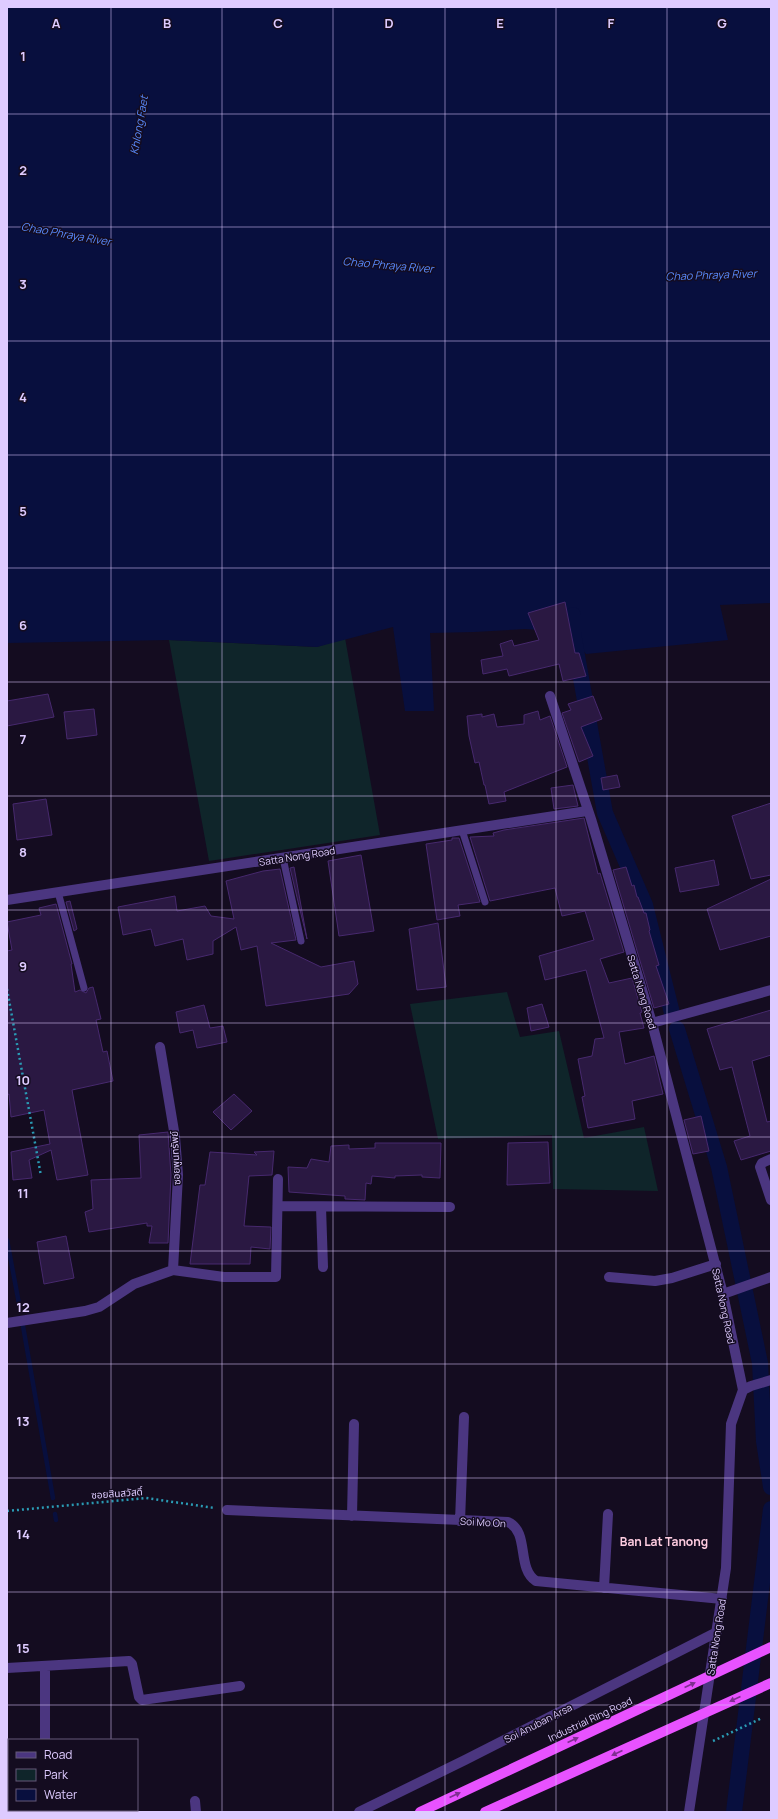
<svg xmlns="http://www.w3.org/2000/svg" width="778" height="1819" viewBox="0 0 778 1819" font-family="Manrope,'Noto Sans Thai',sans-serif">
<rect width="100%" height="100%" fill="#140c20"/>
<path fill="#0f252a" d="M 345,638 L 380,835 L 209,861 L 169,640 L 317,647 Z
M 507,992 L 520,1037 L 559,1031 L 584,1138 L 644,1127 L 658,1191 L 553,1189 L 552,1135 L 438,1139 L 410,1004 Z"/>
<path fill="#080f3e" d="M 7,7 L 771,7 L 771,603 L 720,605 L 728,640 L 586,654 L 570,632 L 525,629 L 474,632 L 430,633 L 434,711 L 405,711 L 393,627 L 317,647 L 169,640 L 7,643 Z"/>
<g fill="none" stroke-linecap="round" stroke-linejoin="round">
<path stroke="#080f3e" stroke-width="4.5" d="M 7,1240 L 20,1309
M 23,1326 L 53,1498
M 55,1514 L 56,1520"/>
<path stroke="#080f3e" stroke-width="16" d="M 573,615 L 573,633 L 605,813 L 645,905 L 672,1013
M 677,1029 L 719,1167 L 760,1363 L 764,1441 L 771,1487
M 734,1812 L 771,1509"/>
</g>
<path fill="#2a1842" stroke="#47296e" d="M 565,602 L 575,653 L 579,653 L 586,676 L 563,681 L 559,664 L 509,676 L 507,669 L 483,674 L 481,660 L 503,656 L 500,644 L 512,640 L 514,646 L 539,640 L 528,613 Z
M 48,694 L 54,717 L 7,726 L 7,701 Z
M 593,696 L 602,719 L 581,727 L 593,756 L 579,762 L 562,713 L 571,710 L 568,704 Z
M 94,709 L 97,735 L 67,739 L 64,712 Z
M 538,711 L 540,720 L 550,716 L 567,767 L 504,792 L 506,801 L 489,804 L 485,785 L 484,785 L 479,762 L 475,763 L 469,736 L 467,716 L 482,714 L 482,717 L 494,714 L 497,727 L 524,724 L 524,715 Z
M 617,775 L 620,787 L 603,790 L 601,778 Z
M 573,785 L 578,806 L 554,809 L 551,788 Z
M 46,799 L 52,835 L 17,840 L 13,804 Z
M 771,803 L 771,875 L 751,879 L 732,816 Z
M 584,818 L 598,874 L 600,873 L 624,952 L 600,959 L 609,983 L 632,978 L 642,1012 L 640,1013 L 644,1028 L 619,1032 L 625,1064 L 654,1056 L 663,1094 L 632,1101 L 635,1119 L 588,1128 L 582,1097 L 585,1096 L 578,1059 L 592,1056 L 595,1039 L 604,1038 L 586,970 L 545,980 L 539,956 L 594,940 L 585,911 L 562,916 L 555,888 L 490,901 L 470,837 L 494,836 L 493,833 L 504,830 Z
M 452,838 L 459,838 L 480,902 L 458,905 L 460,916 L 437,920 L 426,844 L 452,840 Z
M 361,855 L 374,931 L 339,936 L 328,861 Z
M 714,860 L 719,885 L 680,892 L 675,868 Z
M 294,867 L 307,939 L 290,868 Z
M 626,867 L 632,886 L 634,885 L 637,897 L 638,897 L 644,913 L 646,913 L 650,930 L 649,931 L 659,965 L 656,966 L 669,1004 L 654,1008 L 613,870 Z
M 280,869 L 296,940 L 271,943 L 321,967 L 354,961 L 358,984 L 349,994 L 266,1006 L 257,946 L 241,950 L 236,927 L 213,941 L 213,954 L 187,960 L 183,939 L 155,946 L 151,929 L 123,935 L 118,907 L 175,896 L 177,911 L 205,906 L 211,916 L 234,919 L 226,881 L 263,871 Z
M 771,879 L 771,936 L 720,950 L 707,909 Z
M 70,901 L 77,929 L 74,931 L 66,902 Z
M 56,904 L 72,964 L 71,964 L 75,992 L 80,990 L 86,993 L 89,988 L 93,987 L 101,1019 L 96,1020 L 103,1052 L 107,1051 L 113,1081 L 72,1090 L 88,1175 L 57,1180 L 51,1150 L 29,1160 L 32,1178 L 13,1180 L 11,1152 L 50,1144 L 44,1110 L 11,1117 L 9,1094 L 7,1095 L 7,951 L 12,950 L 7,922 L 41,915 L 39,908 Z
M 438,923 L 446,987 L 417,990 L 409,929 Z
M 542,1004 L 549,1027 L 531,1031 L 527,1008 Z
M 204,1005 L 210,1028 L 223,1026 L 227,1042 L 197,1048 L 193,1030 L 180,1033 L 176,1012 Z
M 771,1010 L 771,1055 L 752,1061 L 767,1122 L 771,1121 L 771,1151 L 741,1160 L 734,1141 L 750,1136 L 732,1067 L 720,1070 L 707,1029 Z
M 234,1094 L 252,1111 L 231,1130 L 213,1112 Z
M 701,1116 L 709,1151 L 693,1154 L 684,1120 Z
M 168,1132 L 171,1175 L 168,1243 L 149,1243 L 152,1226 L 147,1226 L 147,1223 L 89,1232 L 85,1212 L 93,1209 L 91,1180 L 141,1178 L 139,1135 Z
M 548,1142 L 550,1183 L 507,1185 L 508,1143 Z
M 375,1143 L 441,1143 L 440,1178 L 422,1177 L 422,1175 L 395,1176 L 395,1178 L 372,1176 L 371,1184 L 366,1183 L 365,1200 L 345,1199 L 345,1196 L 289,1192 L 288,1167 L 307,1168 L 311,1159 L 329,1162 L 331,1146 L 349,1145 L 349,1149 L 375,1148 Z
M 274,1151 L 272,1175 L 249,1176 L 244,1226 L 271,1227 L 270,1249 L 251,1247 L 250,1264 L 190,1264 L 200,1185 L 205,1185 L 210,1152 L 257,1155 L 254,1152 Z
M 66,1236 L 74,1278 L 44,1284 L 37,1242 Z"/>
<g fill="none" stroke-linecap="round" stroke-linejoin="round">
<path stroke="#2a9bb4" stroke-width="2.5" stroke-dasharray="2 3" stroke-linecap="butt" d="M 7,989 L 41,1176
M 7,1511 L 146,1498 L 215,1508
M 713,1741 L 762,1718"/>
<path stroke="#4b3680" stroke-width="7" d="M 462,830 L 485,902
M 283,858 L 301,941
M 58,892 L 84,988"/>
<path stroke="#4b3680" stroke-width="10" d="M 550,696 L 591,819 L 652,1023 L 723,1294 L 743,1390 L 731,1424 L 726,1568 L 689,1812
M 7,900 L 587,811
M 652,1023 L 771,990
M 160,1047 L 175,1137 L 178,1175 L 173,1270
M 771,1159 L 762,1163 L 760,1167 L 771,1200
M 278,1206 L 450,1207
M 321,1207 L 323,1267
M 609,1277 L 655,1281 L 672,1278 L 716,1264
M 723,1294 L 771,1277
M 7,1323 L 85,1311 L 99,1307 L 134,1284 L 173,1270 L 224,1277 L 276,1277 L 278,1179
M 743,1390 L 751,1386 L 771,1380
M 227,1510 L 508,1522 C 530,1532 516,1568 536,1581 L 722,1599
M 352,1516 L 354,1424
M 460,1521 L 464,1417
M 604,1588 L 608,1514
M 7,1668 L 129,1661 L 132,1664 L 139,1697 L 142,1700 L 240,1686
M 45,1740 L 45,1667
M 195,1801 L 196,1812
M 44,1812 L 44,1810
M 359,1812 L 465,1760 L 717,1632"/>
<path stroke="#e852ff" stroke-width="10" d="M 420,1812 L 771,1647
M 485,1812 L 771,1683"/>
</g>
<defs><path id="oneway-solid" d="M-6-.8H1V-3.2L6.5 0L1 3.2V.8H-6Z"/></defs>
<g fill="#7e2f90">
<use href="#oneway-solid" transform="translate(690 1685) rotate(-25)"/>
<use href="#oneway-solid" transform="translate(735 1699) rotate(156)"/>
<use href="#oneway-solid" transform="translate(573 1740) rotate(-25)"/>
<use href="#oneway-solid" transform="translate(617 1753) rotate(156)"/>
<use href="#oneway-solid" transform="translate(455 1795) rotate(-25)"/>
</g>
<path fill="none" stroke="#decbff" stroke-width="1" stroke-opacity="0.55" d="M 111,7 L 111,1740M 222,7 L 222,1812M 333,7 L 333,1812M 445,7 L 445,1812M 556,7 L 556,1812M 667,7 L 667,1812M 7,114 L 771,114M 7,227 L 771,227M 7,341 L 771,341M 7,455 L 771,455M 7,568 L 771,568M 7,682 L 771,682M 7,796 L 771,796M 7,910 L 771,910M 7,1023 L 771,1023M 7,1137 L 771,1137M 7,1251 L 771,1251M 7,1364 L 771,1364M 7,1478 L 771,1478M 7,1592 L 771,1592M 7,1705 L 771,1705M 111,1810 L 111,1812"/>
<g text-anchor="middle" stroke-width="3" stroke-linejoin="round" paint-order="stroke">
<g font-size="10" fill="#decbff" stroke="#140c20">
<text transform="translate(297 856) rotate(-9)" y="4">Satta Nong Road</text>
<text transform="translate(642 992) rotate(73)" y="4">Satta Nong Road</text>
<text transform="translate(175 1158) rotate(-93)" y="4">ซอยพูนทรัพย์</text>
<text transform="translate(724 1306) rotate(78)" y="4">Satta Nong Road</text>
<text transform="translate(117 1493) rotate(-4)" y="4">ซอยสินสวัสดิ์</text>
<text transform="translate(483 1522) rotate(3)" y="4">Soi Mo On</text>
<text transform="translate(716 1637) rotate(-81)" y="4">Satta Nong Road</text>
<text transform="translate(590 1719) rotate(-25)" y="4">Industrial Ring Road</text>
<text transform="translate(538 1723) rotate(-27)" y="4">Soi Anuban Arsa</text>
</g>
<g font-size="11" font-style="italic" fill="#598bff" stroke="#140c20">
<text transform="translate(139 125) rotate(-80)" y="4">Khlong Faet</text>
<text transform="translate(66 234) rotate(10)" y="4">Chao Phraya River</text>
<text transform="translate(388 265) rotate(5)" y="4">Chao Phraya River</text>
<text transform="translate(711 275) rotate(-2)" y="4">Chao Phraya River</text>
</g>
<g font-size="12" font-weight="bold" fill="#ffcde1" stroke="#140c20">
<text x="664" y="1546">Ban Lat Tanong</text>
</g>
</g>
<g font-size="13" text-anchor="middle" font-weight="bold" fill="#decbff" stroke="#140c20" stroke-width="3" stroke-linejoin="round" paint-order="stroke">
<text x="56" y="28">A</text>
<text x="167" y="28">B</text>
<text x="278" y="28">C</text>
<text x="389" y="28">D</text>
<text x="500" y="28">E</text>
<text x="611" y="28">F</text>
<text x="722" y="28">G</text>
<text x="23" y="61">1</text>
<text x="23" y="175">2</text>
<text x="23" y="289">3</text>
<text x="23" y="402">4</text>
<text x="23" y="516">5</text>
<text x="23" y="630">6</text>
<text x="23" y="744">7</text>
<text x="23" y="857">8</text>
<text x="23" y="971">9</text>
<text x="23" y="1085">10</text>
<text x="23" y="1198">11</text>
<text x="23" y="1312">12</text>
<text x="23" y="1426">13</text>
<text x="23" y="1539">14</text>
<text x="23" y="1653">15</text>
</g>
<rect width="778" height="1819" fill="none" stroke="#decbff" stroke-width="16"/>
<rect x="8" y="1739" width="130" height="72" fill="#140c20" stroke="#655879"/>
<rect x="16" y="1752" width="20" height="6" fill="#4b3680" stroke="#655879"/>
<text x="44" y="1759" font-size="12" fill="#decbff">Road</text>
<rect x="16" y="1769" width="20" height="12" fill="#0f252a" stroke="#655879"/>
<text x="44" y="1779" font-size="12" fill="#decbff">Park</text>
<rect x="16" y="1789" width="20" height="12" fill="#080f3e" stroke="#655879"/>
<text x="44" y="1799" font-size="12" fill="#decbff">Water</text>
</svg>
